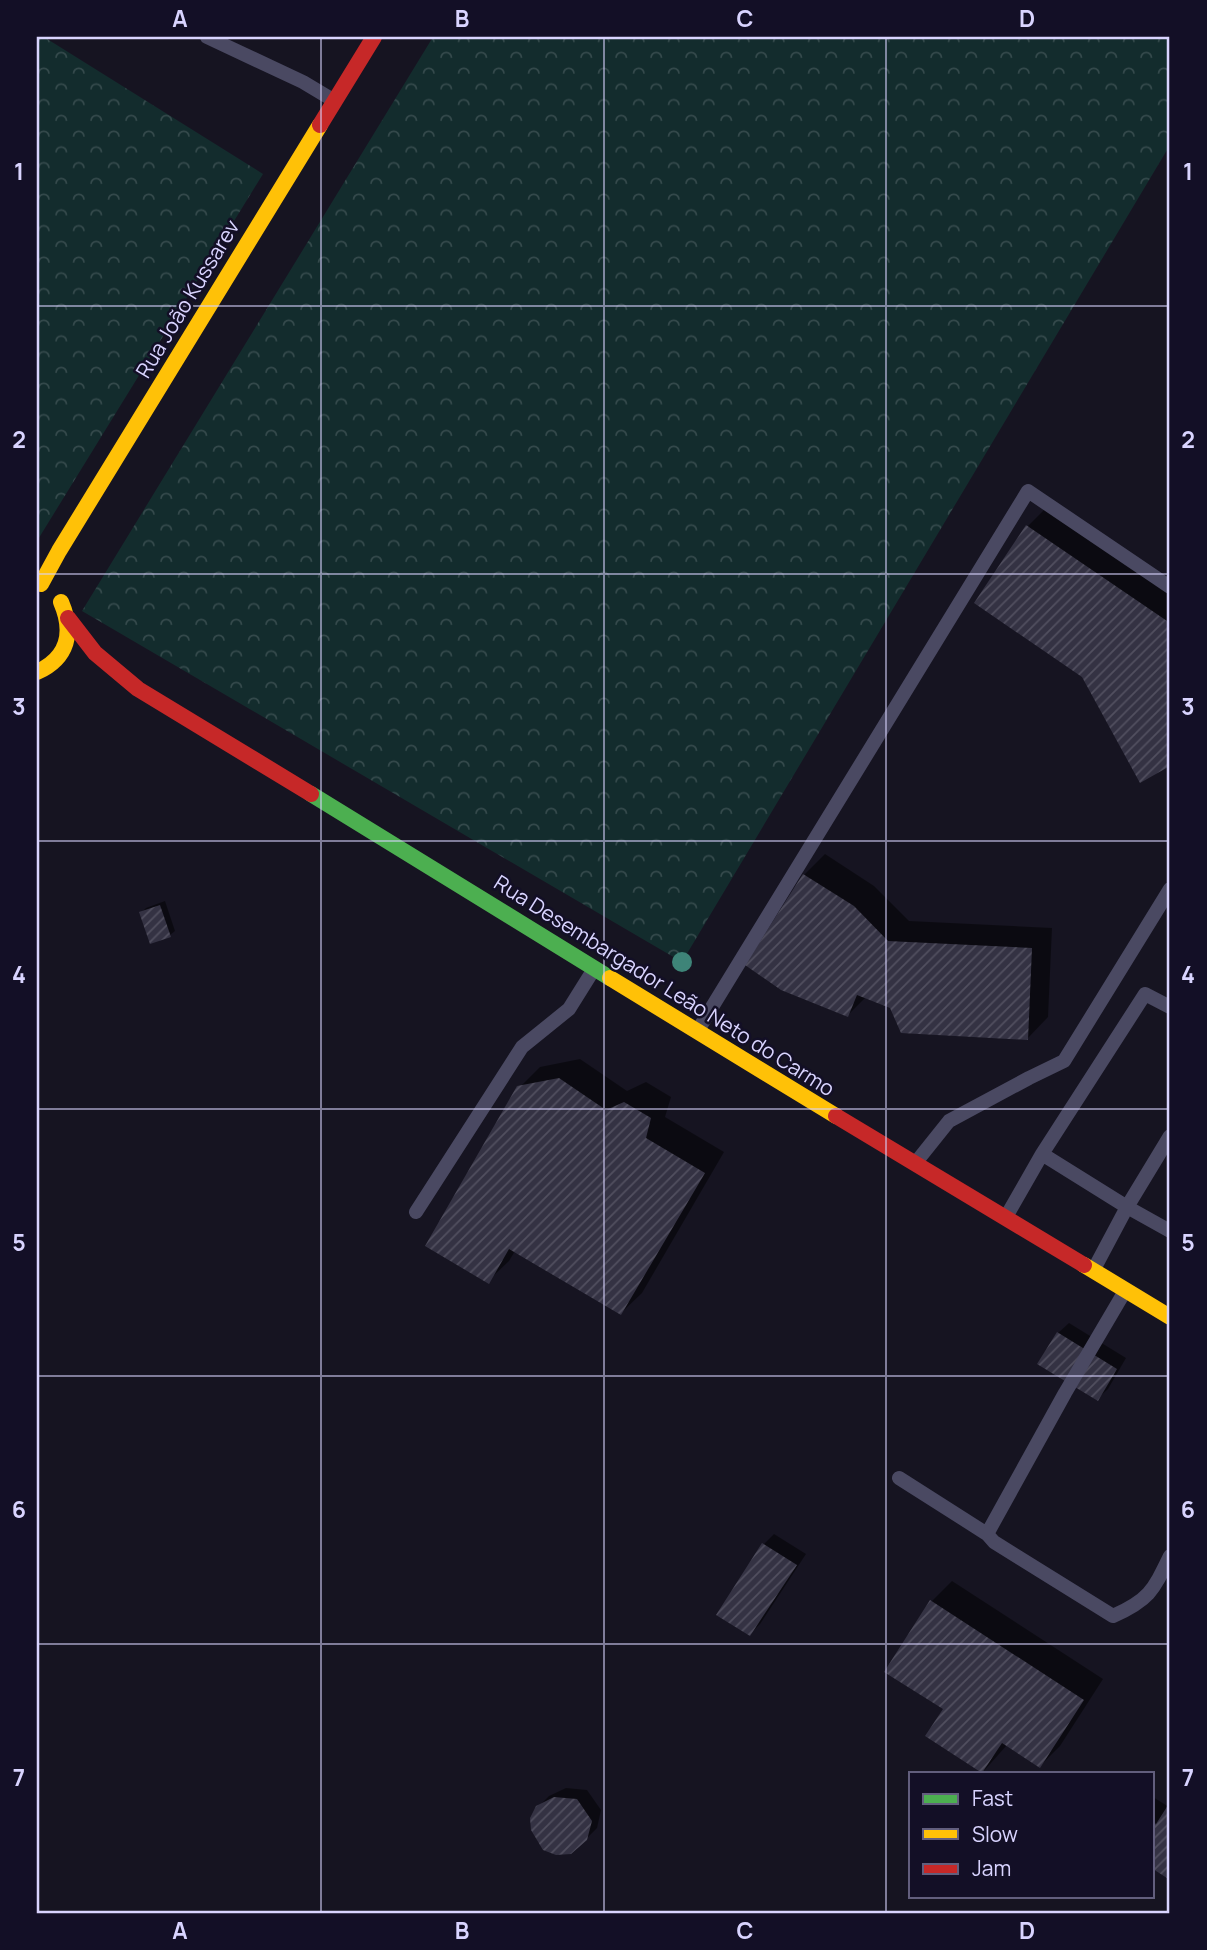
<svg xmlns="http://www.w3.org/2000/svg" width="1207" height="1950" viewBox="0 0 1207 1950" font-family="Manrope,sans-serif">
<defs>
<pattern id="forest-crowns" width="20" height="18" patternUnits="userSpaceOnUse" patternTransform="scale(1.75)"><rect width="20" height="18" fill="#132c2d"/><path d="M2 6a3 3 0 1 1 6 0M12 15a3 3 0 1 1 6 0" fill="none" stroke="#354a4c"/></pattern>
<pattern id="building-hatch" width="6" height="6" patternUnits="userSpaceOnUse" patternTransform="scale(1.75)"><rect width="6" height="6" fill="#343243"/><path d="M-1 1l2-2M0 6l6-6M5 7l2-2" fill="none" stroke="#514f5f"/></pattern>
</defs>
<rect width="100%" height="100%" fill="#161421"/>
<path fill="url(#forest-crowns)" d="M 37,37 L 44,37 L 263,174 L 37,541 Z
M 433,37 L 1170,37 L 1170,145 L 682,962 L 82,611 Z"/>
<path fill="#0007" d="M 1048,506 L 1170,589 L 1170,764 L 1141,780 L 1028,526 Z
M 825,854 L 874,886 L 909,921 L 1052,928 L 1048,1017 L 1028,1038 L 891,1007 L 866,997 L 848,1015 L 747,965 L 804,875 Z
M 165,901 L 175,931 L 170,935 L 141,913 L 146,908 Z
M 580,1059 L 627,1091 L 646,1082 L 671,1097 L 665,1117 L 724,1152 L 642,1293 L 621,1313 L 515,1251 L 509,1261 L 488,1281 L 519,1088 L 540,1067 Z
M 1069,1323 L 1126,1358 L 1108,1389 L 1097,1399 L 1040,1363 L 1058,1333 Z
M 774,1534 L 806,1554 L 760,1624 L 750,1634 L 719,1614 L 764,1544 Z
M 952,1581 L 1103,1679 L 1060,1746 L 1040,1766 L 1007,1745 L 983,1772 L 945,1709 L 932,1601 Z
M 566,1788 L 587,1790 L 601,1810 L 597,1828 L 586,1839 L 538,1807 L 549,1796 Z
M 1153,1797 L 1169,1807 L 1170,1805 L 1169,1878 L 1153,1867 Z"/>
<path fill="url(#building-hatch)" d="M 1026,525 L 1170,623 L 1170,766 L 1140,783 L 1082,677 L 974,603 Z
M 803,874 L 854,906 L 888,941 L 1032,948 L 1028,1040 L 901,1033 L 890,1008 L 857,995 L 848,1017 L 781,990 L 745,965 Z
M 160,905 L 171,937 L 150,944 L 139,912 Z
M 559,1078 L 606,1110 L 624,1102 L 651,1118 L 646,1138 L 705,1173 L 621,1315 L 509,1249 L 489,1284 L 425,1246 L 517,1086 Z
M 1057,1332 L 1117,1369 L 1098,1401 L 1037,1364 Z
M 762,1543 L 797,1565 L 750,1636 L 716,1615 Z
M 930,1600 L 1084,1700 L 1040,1768 L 1002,1743 L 982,1773 L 925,1736 L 943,1709 L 884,1672 Z
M 554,1797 L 577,1799 L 592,1821 L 587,1840 L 571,1854 L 556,1855 L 543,1850 L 531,1830 L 530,1818 L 536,1806 Z
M 1170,1802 L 1170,1880 L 1153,1869 L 1153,1822 L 1156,1824 Z"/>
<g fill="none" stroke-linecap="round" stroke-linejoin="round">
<path stroke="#4a4962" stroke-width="14" d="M 207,37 L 303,82 L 333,100
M 698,1030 L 1028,491 L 1170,587
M 1170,1136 L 1127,1207 L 1170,1231
M 917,1161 L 949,1121 L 1029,1078 L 1064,1061 L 1170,889
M 416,1212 L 522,1047 L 569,1009 L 594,969
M 1006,1217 L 1042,1154
M 1094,1269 L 1127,1207 L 1042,1154 L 1145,994 L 1170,1007
M 1125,1291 L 1065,1393 L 987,1534 L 994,1542 L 1113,1616 C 1149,1600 1153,1591 1170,1556
M 899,1478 L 987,1534"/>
<path stroke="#4caf50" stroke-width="16" d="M 311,794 L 610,978"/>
<path stroke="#ffc107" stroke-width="16" d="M 41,584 L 59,551 L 320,125
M 37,672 C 68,658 74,632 61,602
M 610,978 L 836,1116
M 1084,1265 L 1170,1317"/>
<path stroke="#c62828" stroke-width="16" d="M 320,125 L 374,37
M 68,618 L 95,653 L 138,689 L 311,794
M 836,1116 L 1084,1265"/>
</g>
<circle fill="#3e8478" cx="682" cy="962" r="10"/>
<path fill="none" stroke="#d9d4ff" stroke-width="2" stroke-opacity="0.55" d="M 321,37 L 321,1913M 604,37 L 604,1913M 886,37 L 886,1913M 37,306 L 1170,306M 37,574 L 1170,574M 37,841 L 1170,841M 37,1109 L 1170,1109M 37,1376 L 1170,1376M 37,1644 L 1170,1644"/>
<g text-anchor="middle" stroke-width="5" stroke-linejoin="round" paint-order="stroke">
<g font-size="21" fill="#d9d4ff" stroke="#130f26">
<text transform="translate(188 299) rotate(-59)" y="7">Rua João Kussarev</text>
<text transform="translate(664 986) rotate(32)" y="7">Rua Desembargador Leão Neto do Carmo</text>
</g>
</g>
<rect width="1207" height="1950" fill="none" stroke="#130f26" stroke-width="77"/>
<rect x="909" y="1772" width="245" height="126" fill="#130f26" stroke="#625e7d" stroke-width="2"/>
<rect x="923" y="1794" width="35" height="10" fill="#4caf50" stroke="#625e7d" stroke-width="2"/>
<text x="972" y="1806" font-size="21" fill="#d9d4ff">Fast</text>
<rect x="923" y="1829" width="35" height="10" fill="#ffc107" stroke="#625e7d" stroke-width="2"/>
<text x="972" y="1842" font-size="21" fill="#d9d4ff">Slow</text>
<rect x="923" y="1864" width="35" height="10" fill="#c62828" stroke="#625e7d" stroke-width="2"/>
<text x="972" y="1876" font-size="21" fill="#d9d4ff">Jam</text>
<rect x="38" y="38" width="1130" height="1874" fill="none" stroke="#d9d4ff" stroke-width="2.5"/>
<g font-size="23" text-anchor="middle" font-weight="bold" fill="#d9d4ff">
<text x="180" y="27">A</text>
<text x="462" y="27">B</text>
<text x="745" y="27">C</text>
<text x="1027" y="27">D</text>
<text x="19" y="180">1</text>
<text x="1188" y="180">1</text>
<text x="19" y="448">2</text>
<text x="1188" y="448">2</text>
<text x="19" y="715">3</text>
<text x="1188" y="715">3</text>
<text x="19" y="983">4</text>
<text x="1188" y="983">4</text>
<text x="19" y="1251">5</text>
<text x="1188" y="1251">5</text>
<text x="19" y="1518">6</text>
<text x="1188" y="1518">6</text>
<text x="19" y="1786">7</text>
<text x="1188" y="1786">7</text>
<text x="180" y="1939">A</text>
<text x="462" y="1939">B</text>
<text x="745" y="1939">C</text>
<text x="1027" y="1939">D</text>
</g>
</svg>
